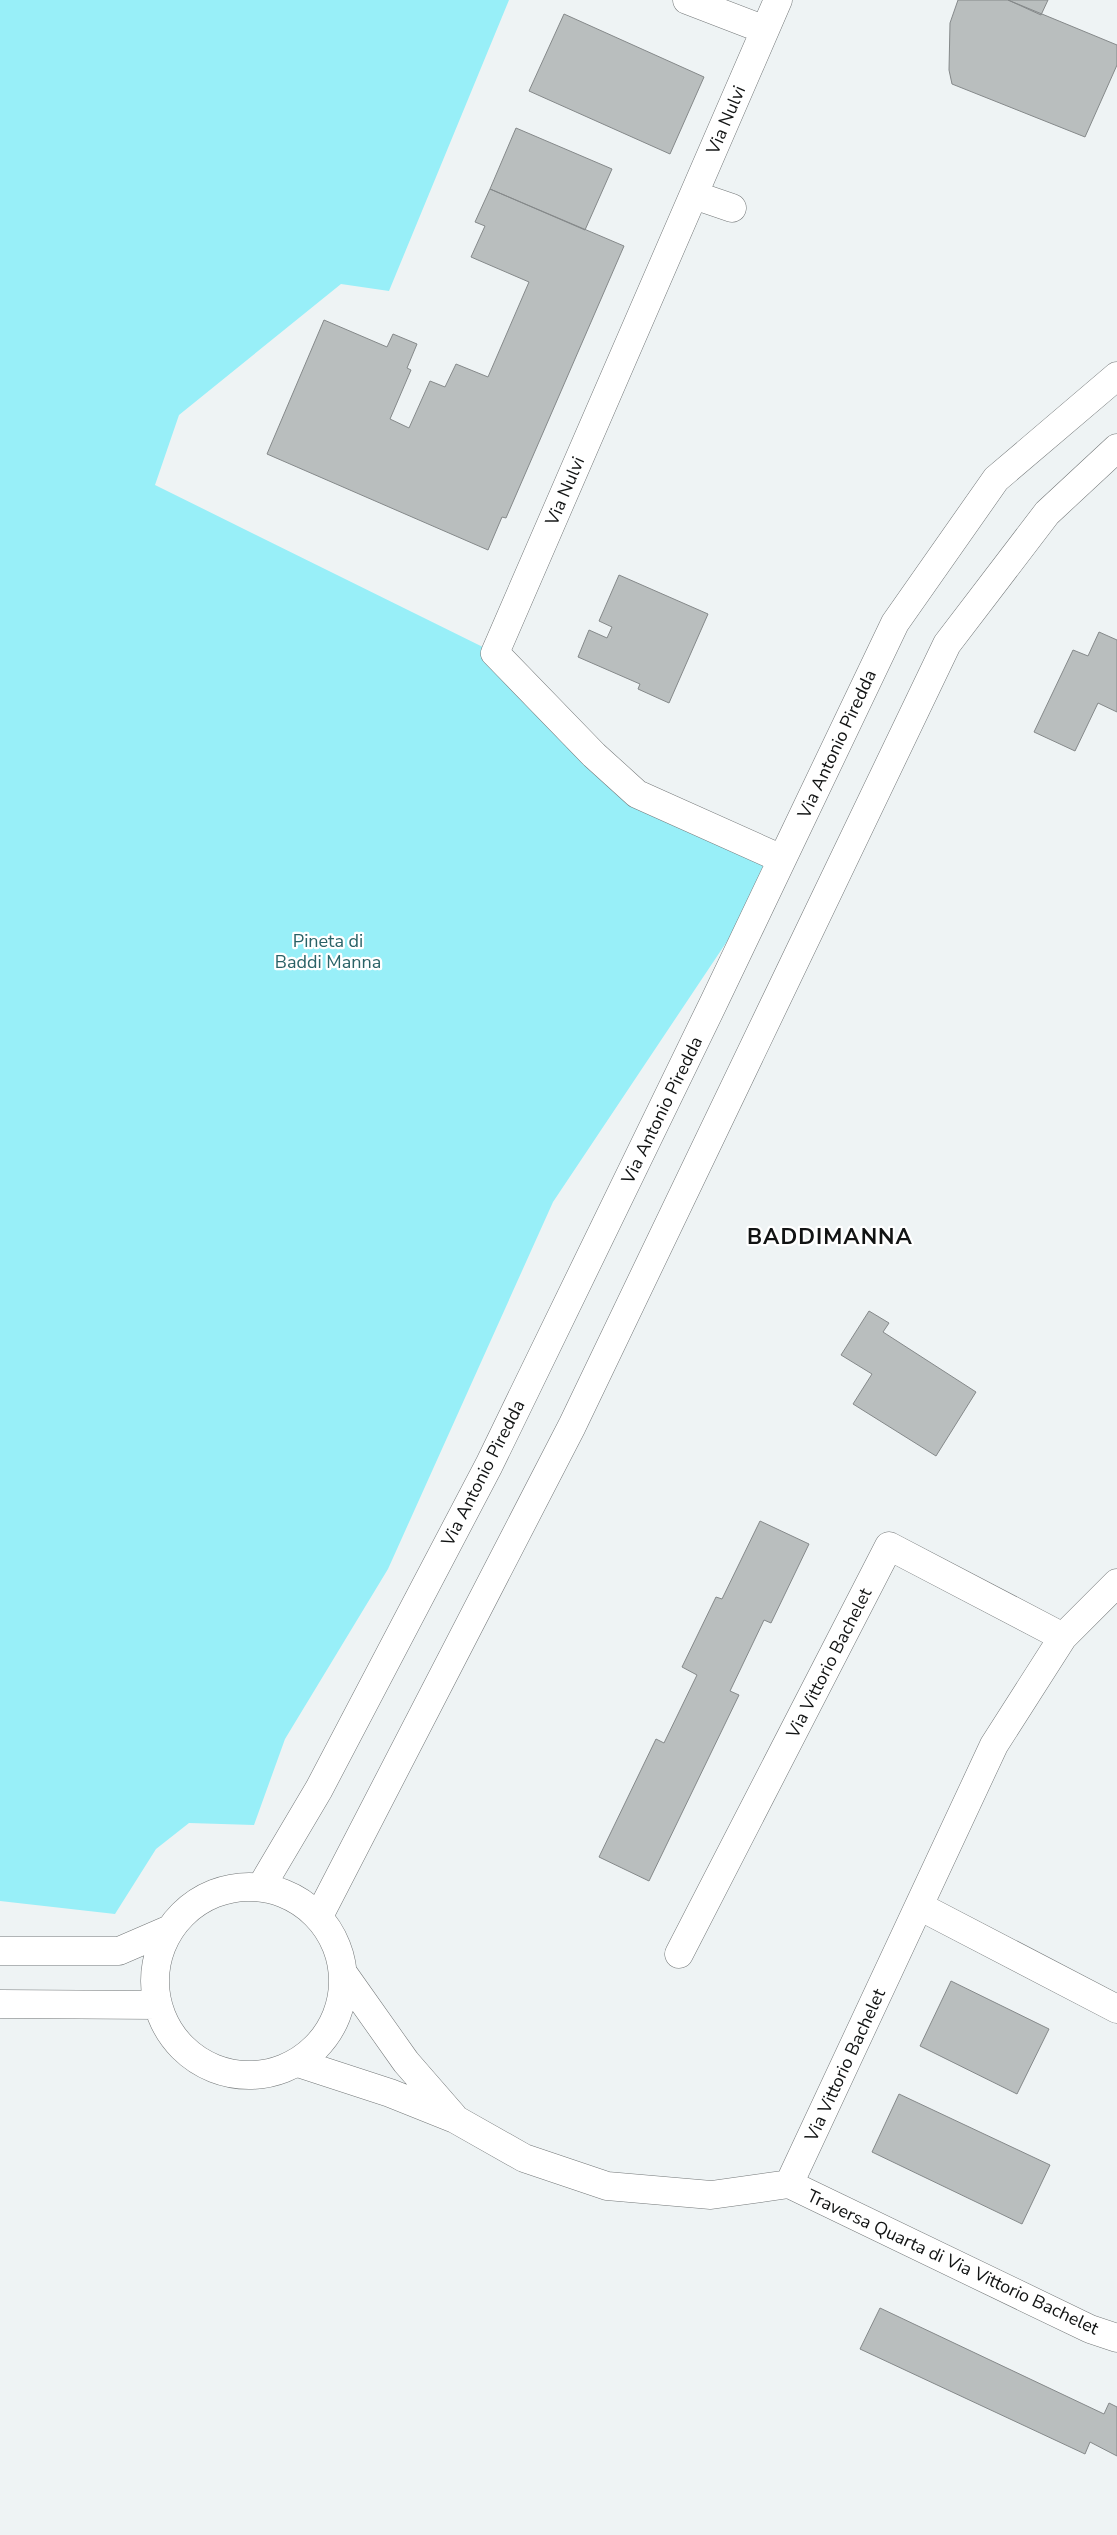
<svg xmlns="http://www.w3.org/2000/svg" width="1117" height="2535" viewBox="0 0 1117 2535" font-family="'Nunito Sans',sans-serif">
<rect width="100%" height="100%" fill="#eef3f4"/>
<path fill="#98eff8" d="M 0,0 L 509,0 L 389,291 L 341,284 L 179,415 L 155,485 L 495,653 L 594,755 L 782,859 L 553,1202 L 388,1569 L 285,1739 L 254,1825 L 189,1823 L 156,1849 L 115,1914 L 0,1901 Z"/>
<path fill="#b9bebe" stroke="#85898a" d="M 958,0 L 1008,0 L 1117,45 L 1117,65 L 1085,137 L 952,84 L 949,70 L 950,23 Z
M 1008,0 L 1048,0 L 1041,15 Z
M 564,14 L 704,77 L 670,154 L 529,91 Z
M 516,128 L 612,169 L 585,230 L 490,189 Z
M 490,189 L 624,246 L 506,518 L 502,517 L 488,550 L 267,454 L 324,320 L 387,347 L 393,334 L 417,344 L 407,368 L 411,370 L 390,419 L 409,428 L 430,381 L 445,387 L 456,364 L 488,377 L 529,282 L 471,257 L 485,226 L 475,222 Z
M 619,575 L 708,614 L 669,703 L 638,689 L 640,684 L 578,657 L 589,630 L 607,638 L 612,627 L 599,621 Z
M 1099,632 L 1117,640 L 1117,712 L 1098,703 L 1075,751 L 1034,732 L 1073,650 L 1088,656 Z
M 869,1311 L 889,1323 L 883,1332 L 976,1392 L 936,1456 L 853,1404 L 872,1374 L 841,1355 Z
M 760,1521 L 809,1544 L 771,1623 L 764,1620 L 730,1691 L 739,1695 L 649,1881 L 599,1857 L 656,1739 L 664,1743 L 697,1675 L 682,1667 L 716,1597 L 722,1599 Z
M 951,1981 L 1049,2029 L 1017,2094 L 920,2046 Z
M 899,2094 L 1050,2165 L 1022,2224 L 872,2152 Z
M 880,2308 L 1104,2414 L 1109,2403 L 1117,2407 L 1117,2456 L 1090,2442 L 1085,2454 L 860,2349 Z"/>
<g fill="none" stroke-linecap="round" stroke-linejoin="round">
<defs>
<path id="minor" d="M 687,0 L 765,30
M 778,0 L 495,653 L 594,755 L 637,794 L 782,859
M 694,195 L 732,208
M155 1981a94 94 0 1 1 188 0a94 94 0 1 1-188 0Z
M 261,1887 L 319,1789 L 489,1465 L 714,1002 L 895,623 L 996,479 L 1117,376
M 919,1906 L 1117,2009
M 319,1916 L 572,1426 L 947,644 L 1047,513 L 1117,448
M 0,1951 L 119,1951 L 170,1929
M 679,1954 L 889,1546 L 1063,1637
M 343,1973 L 406,2062 L 453,2116
M 0,2004 L 158,2005
M 298,2063 L 390,2093 L 455,2119 L 524,2158 L 607,2186 L 711,2195 L 789,2184 L 994,1745 L 1063,1637 L 1117,1583
M 789,2184 L 1090,2329 L 1117,2338"/>
</defs>
<use href="#minor" stroke="#737778" stroke-width="29"/>
<use href="#minor" stroke="#fff" stroke-width="28"/>
</g>
<g text-anchor="middle" stroke-width="4.5" stroke-linejoin="round" paint-order="stroke">
<g font-size="18" fill="#111313" stroke="#fff">
<text transform="translate(726 120) rotate(-67)" y="6">Via Nulvi</text>
<text transform="translate(565 491) rotate(-67)" y="6">Via Nulvi</text>
<text transform="translate(837 744) rotate(-65)" y="6">Via Antonio Piredda</text>
<text transform="translate(662 1110) rotate(-64)" y="6">Via Antonio Piredda</text>
<text transform="translate(483 1473) rotate(-63)" y="6">Via Antonio Piredda</text>
<text transform="translate(829 1663) rotate(-63)" y="6">Via Vittorio Bachelet</text>
<text transform="translate(845 2065) rotate(-65)" y="6">Via Vittorio Bachelet</text>
<text transform="translate(953 2262) rotate(25)" y="6">Traversa Quarta di Via Vittorio Bachelet</text>
</g>
<g font-size="18" fill="#296267" stroke="#fff">
<text x="328" y="947">Pineta di<tspan x="328" dy="21">Baddi Manna</tspan></text>
</g>
<g font-size="22" font-weight="bold" letter-spacing="1" fill="#111313" stroke="#fff">
<text x="830" y="1244">BADDIMANNA</text>
</g>
</g>
</svg>
